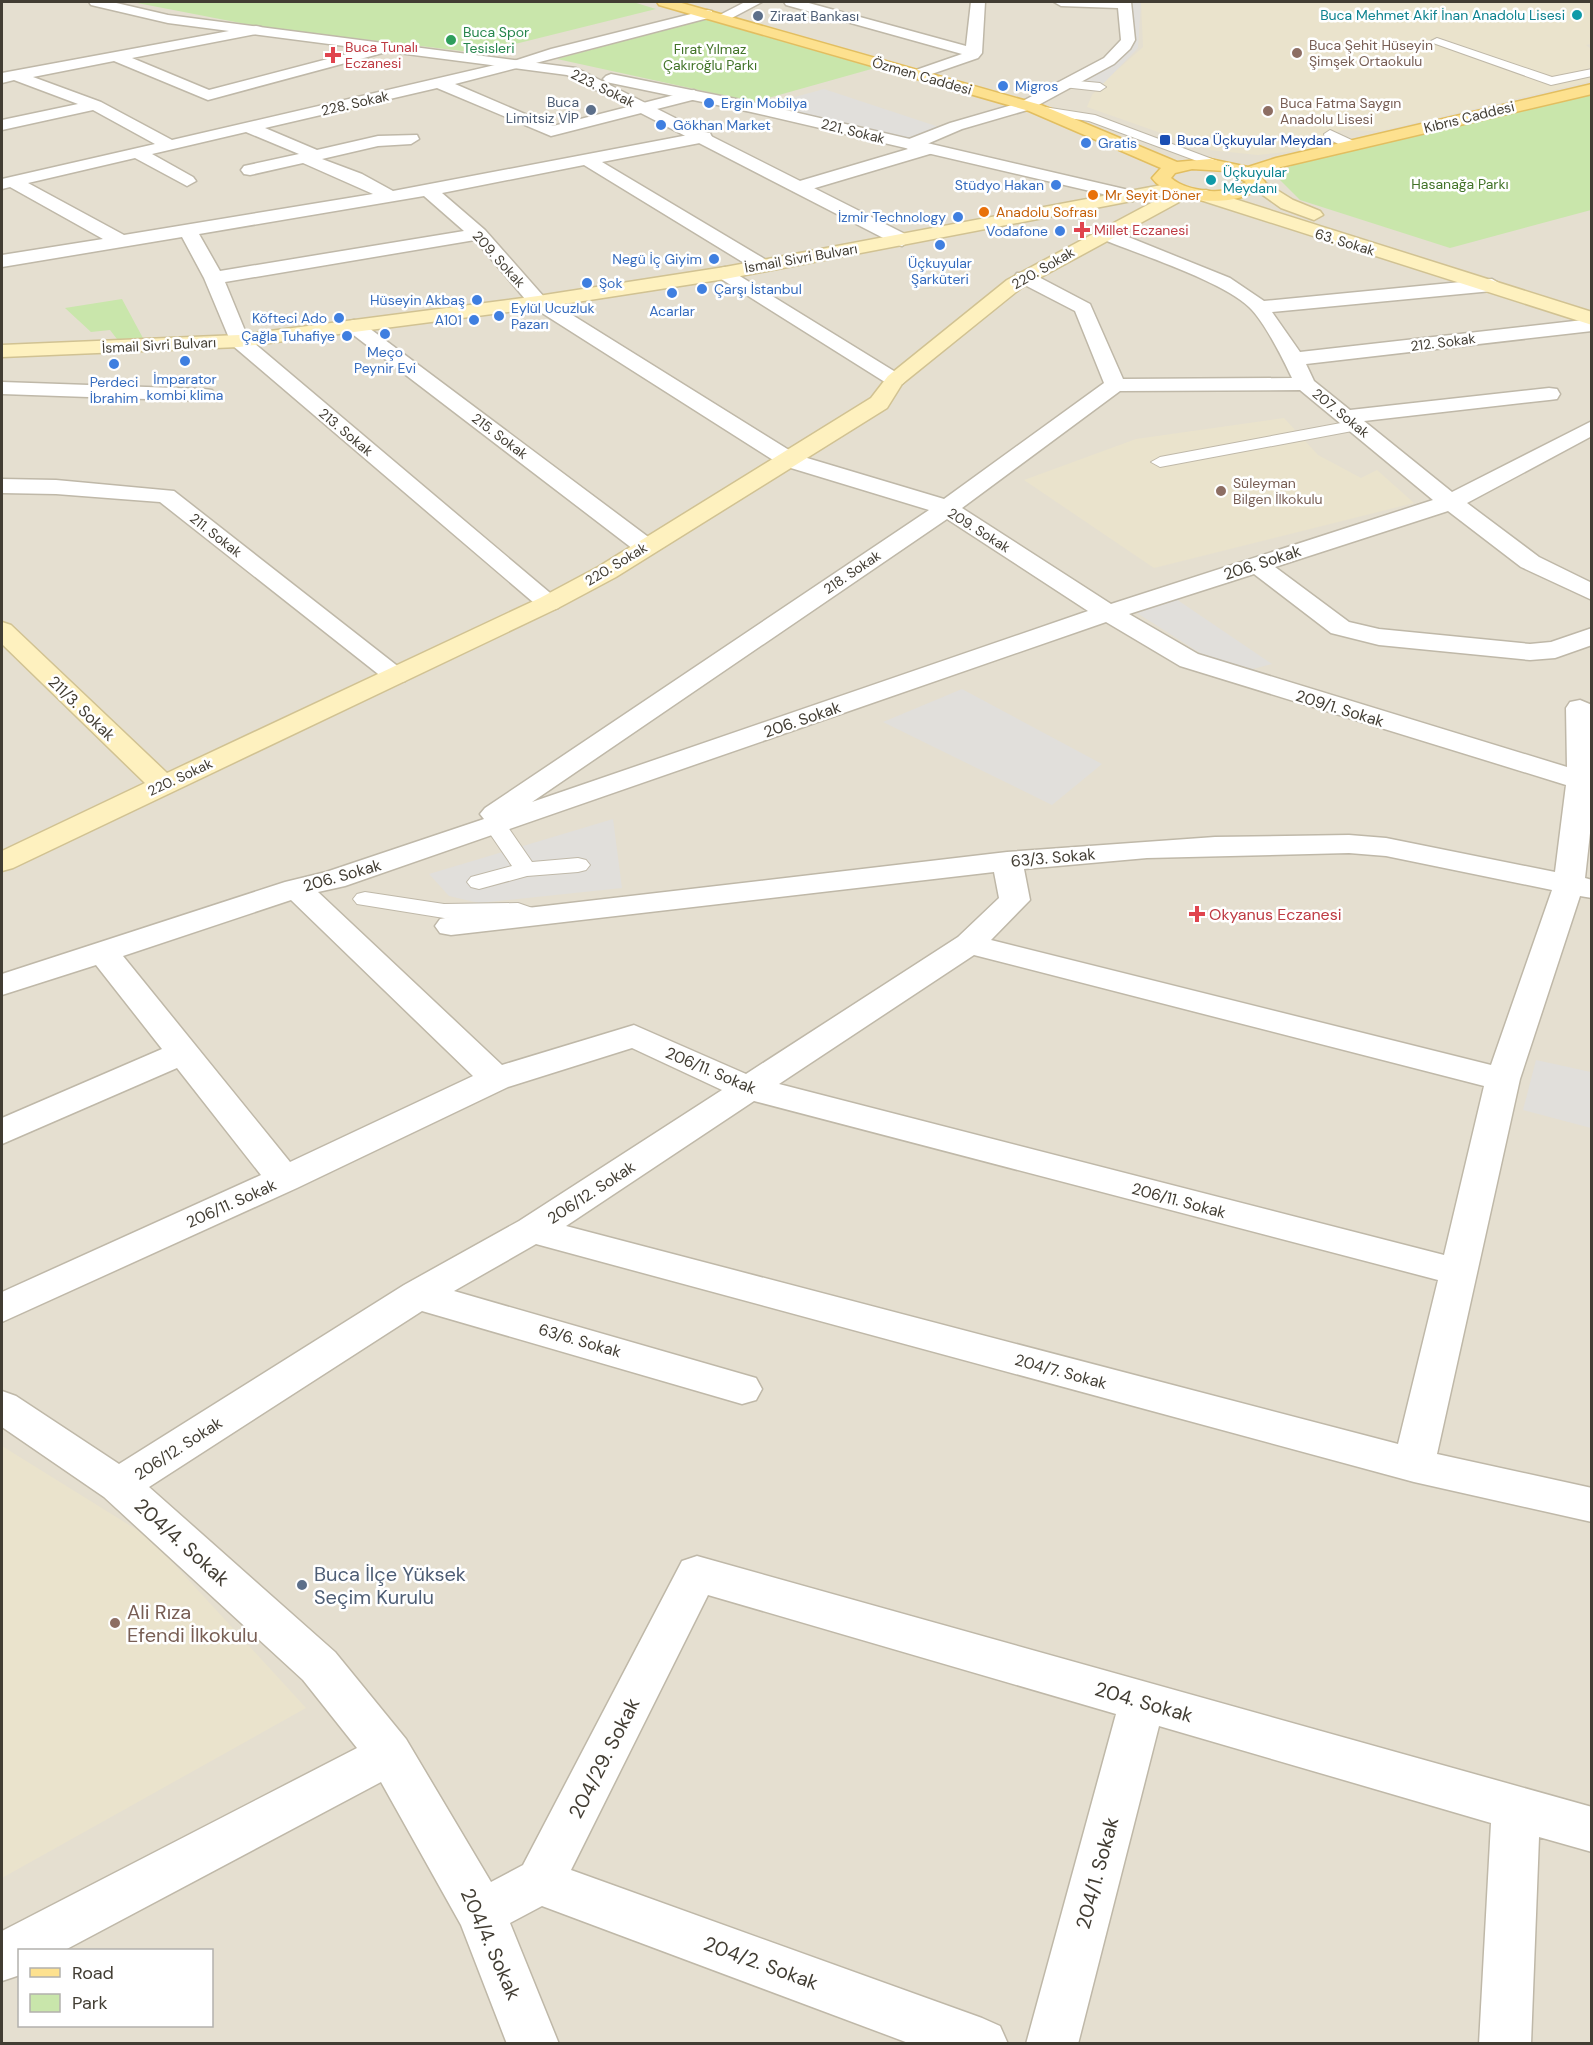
<svg xmlns="http://www.w3.org/2000/svg" width="1593" height="2045" viewBox="0 0 1593 2045" font-family="'DM Sans',sans-serif">
<rect width="100%" height="100%" fill="#f1ede2"/>
<path fill="#e5dfd0" fill-rule="evenodd" d="M 2,2 L 1591,2 L 1591,2043 L 2,2044 ZM 20,1950 L 212,1950 L 212,2026 L 20,2026 Z"/>
<path fill="#eae3cc" d="M 1141,2 L 1591,2 L 1591,44 L 1586,45 L 1591,49 L 1591,81 L 1381,131 L 1343,130 L 1321,137 L 1313,149 L 1258,155 L 1209,150 L 1087,107 L 1092,95 L 1109,77 L 1143,47 Z
M 1284,418 L 1318,455 L 1361,478 L 1377,470 L 1414,503 L 1154,568 L 1024,480 L 1136,439 Z
M 2,1446 L 150,1538 L 306,1708 L 2,1878 Z"/>
<path fill="#c9e6ab" d="M 132,2 L 633,2 L 656,9 L 479,53 L 261,27 Z
M 704,19 L 875,68 L 754,102 L 557,59 Z
M 1591,95 L 1591,210 L 1450,248 L 1300,200 L 1275,175 L 1293,165 L 1499,113 Z
M 122,299 L 144,340 L 120,343 L 110,330 L 91,332 L 65,308 Z"/>
<path fill="#e1dfdb" d="M 1126,2 L 1141,2 L 1138,48 L 1100,87 L 1071,84 L 1102,68 L 1131,32 Z
M 824,89 L 942,128 L 907,142 L 762,106 Z
M 1176,599 L 1272,664 L 1233,674 L 1137,613 Z
M 962,689 L 1102,764 L 1052,805 L 883,722 Z
M 613,819 L 622,888 L 479,903 L 449,896 L 429,874 Z
M 1536,1060 L 1591,1072 L 1591,1128 L 1523,1110 Z"/>
<g fill="none" stroke-linecap="round" stroke-linejoin="round">
<defs>
<path id="service" d="M 1437,38 L 1552,77 L 1592,69 L 1592,76 L 1551,85 L 1433,43 L 1431,41 Z
M 1067,80 L 1100,83 L 1106,87 L 1100,91 L 1063,87 L 1061,84 Z
M 1044,107 L 1095,115 L 1228,165 L 1226,168 L 1216,168 L 1089,121 L 1040,114 L 1040,108 Z
M 1330,130 L 1358,143 L 1359,146 L 1358,149 L 1348,149 L 1325,137 L 1324,134 Z
M 1357,420 L 1363,421 L 1365,425 L 1363,429 L 1160,467 L 1151,462 L 1160,457 Z
M 495,818 L 503,820 L 532,862 L 578,858 L 586,860 L 590,865 L 586,870 L 578,872 L 527,876 L 479,889 L 471,887 L 467,882 L 471,877 L 512,866 L 484,825 L 487,820 Z
M 365,892 L 444,904 L 518,903 L 544,912 L 548,917 L 544,922 L 536,924 L 515,917 L 444,918 L 357,904 L 353,899 L 357,894 Z"/>
<path id="minor" d="M 745,2 L 762,2 L 726,21 L 721,22 L 714,18 Z
M 784,2 L 805,2 L 966,46 L 971,2 L 985,2 L 982,53 L 978,58 L 923,77 L 913,77 L 910,74 L 913,71 L 962,54 L 786,5 Z
M 1054,2 L 1131,2 L 1135,40 L 1130,49 L 1114,64 L 1031,109 L 962,129 L 927,144 L 933,145 L 935,149 L 933,153 L 805,191 L 793,191 L 790,187 L 793,183 L 908,149 L 902,145 L 904,141 L 950,123 L 1019,103 L 1104,58 L 1121,40 L 1118,8 L 1061,6 Z
M 707,10 L 712,11 L 712,17 L 455,84 L 553,126 L 694,90 L 702,95 L 700,98 L 551,136 L 437,88 L 265,128 L 317,150 L 378,136 L 417,135 L 419,139 L 411,144 L 378,146 L 322,159 L 362,174 L 393,191 L 704,132 L 710,133 L 712,137 L 710,141 L 602,162 L 768,261 L 770,265 L 768,269 L 754,269 L 584,165 L 442,193 L 485,230 L 545,298 L 797,455 L 944,499 L 1104,383 L 1075,311 L 1017,281 L 1014,277 L 1017,273 L 1031,273 L 1090,304 L 1123,379 L 1292,378 C 1283,359 1264,321 1249,307 C 1222,281 1136,253 1099,238 L 1096,234 L 1099,230 L 1111,230 L 1230,278 L 1264,301 L 1492,279 L 1502,285 L 1492,291 L 1272,312 L 1300,352 L 1592,319 L 1592,331 L 1306,364 L 1314,381 L 1350,410 L 1549,388 L 1557,389 L 1560,394 L 1557,399 L 1549,400 L 1364,421 L 1452,492 L 1592,421 L 1592,436 L 1467,503 L 1539,557 L 1592,583 L 1592,600 L 1521,567 L 1448,511 L 1275,567 L 1349,622 L 1379,629 L 1530,644 L 1551,642 L 1592,628 L 1592,645 L 1555,658 L 1530,660 L 1379,645 L 1331,633 L 1254,574 L 1129,614 L 1198,654 L 1567,767 L 1566,708 L 1570,702 L 1580,700 L 1592,705 L 1592,815 L 1585,878 L 1592,880 L 1592,898 L 1580,896 L 1520,1079 L 1437,1454 L 1592,1488 L 1592,1522 L 1414,1482 L 536,1244 L 454,1291 L 756,1378 L 762,1389 L 756,1400 L 742,1404 L 422,1311 L 149,1487 L 335,1652 L 406,1739 L 491,1882 L 523,1865 L 682,1561 L 697,1556 L 1592,1807 L 1592,1852 L 1539,1837 L 1531,2044 L 1479,2044 L 1491,1823 L 1159,1726 L 1078,2044 L 1026,2044 L 1116,1714 L 708,1595 L 571,1870 L 982,2018 L 1000,2026 L 1008,2044 L 911,2044 L 542,1906 L 510,1923 L 559,2044 L 507,2044 L 461,1925 L 381,1782 L 65,1950 L 20,1950 L 20,1975 L 2,1981 L 2,1931 L 357,1748 L 303,1680 L 104,1497 L 2,1427 L 2,1391 L 16,1396 L 119,1464 L 404,1285 L 519,1221 L 722,1090 L 632,1048 L 508,1087 L 297,1188 L 2,1322 L 2,1292 L 261,1175 L 177,1068 L 2,1144 L 2,1118 L 162,1049 L 96,965 L 2,995 L 2,974 L 285,882 L 326,872 L 484,819 L 480,814 L 485,808 L 929,510 L 781,465 L 531,306 L 475,240 L 225,282 L 248,338 L 562,603 L 558,608 L 549,611 L 540,608 L 232,345 L 204,278 L 182,237 L 2,267 L 2,255 L 103,239 L 10,187 L 2,189 L 2,179 L 155,144 L 93,110 L 2,130 L 2,120 L 78,104 L 14,80 L 2,83 L 2,73 L 256,26 L 261,27 L 263,30 L 261,33 L 132,58 L 209,90 L 385,44 L 392,48 L 390,51 L 208,100 L 114,61 L 33,77 L 101,102 L 172,140 L 517,60 L 551,49 ZM 246,132 L 299,154 L 244,166 L 241,170 L 244,174 L 250,175 L 303,163 L 373,194 L 124,235 L 28,183 L 135,158 L 187,186 L 196,181 L 193,177 L 152,154 ZM 424,196 L 464,231 L 220,271 L 199,234 ZM 1300,390 L 1433,500 L 1111,604 L 962,508 L 1120,391 ZM 947,519 L 1088,611 L 532,802 ZM 1106,622 L 1180,666 L 1566,785 L 1555,872 L 1386,838 L 1349,835 L 1215,837 L 1007,852 L 451,917 L 440,919 L 435,926 L 440,933 L 451,935 L 994,872 L 999,898 L 958,937 L 746,1074 L 634,1025 L 502,1065 L 318,892 L 345,886 ZM 1349,853 L 1386,856 L 1552,890 L 1491,1065 L 991,940 L 1030,900 L 1024,869 L 1147,858 ZM 291,900 L 473,1076 L 290,1162 L 123,956 ZM 974,955 L 1484,1086 L 1444,1255 L 779,1084 ZM 754,1101 L 1438,1280 L 1398,1444 L 566,1226 Z
M 725,267 L 902,376 L 906,380 L 902,384 L 888,384 L 718,277 L 715,273 L 718,269 Z
M 354,320 L 361,322 L 655,542 L 658,547 L 655,552 L 646,554 L 637,552 L 347,330 L 344,326 L 347,322 Z
M 2,382 L 204,389 L 212,390 L 215,395 L 212,400 L 204,401 L 2,394 Z
M 2,479 L 56,480 L 174,491 L 409,675 L 405,681 L 396,683 L 387,681 L 160,502 L 56,494 L 2,493 Z"/>
<path id="tertiary" d="M 89,2 L 112,2 L 168,15 L 576,68 L 909,236 L 911,240 L 902,246 L 895,244 L 567,75 L 168,23 L 91,5 Z
M 611,74 L 751,102 L 1133,191 L 1142,196 L 1133,201 L 751,112 L 606,82 L 603,79 L 606,76 Z"/>
<path id="secondary" d="M 1256,177 L 1293,200 L 1320,211 L 1323,215 L 1314,220 L 1281,208 L 1250,186 L 1247,182 L 1250,178 Z
M 1167,184 L 1173,185 L 1175,190 L 1185,187 L 1193,191 L 1206,190 L 1592,312 L 1592,325 L 1194,198 L 1192,195 L 1021,288 L 902,384 L 887,408 L 616,577 L 558,608 L 13,868 L 2,871 L 2,851 L 145,783 L 2,644 L 2,622 L 11,625 L 167,773 L 540,598 L 598,567 L 871,398 L 888,376 L 1007,280 L 1168,194 L 725,279 L 538,308 L 239,347 L 2,357 L 2,345 L 239,335 L 538,296 L 725,267 Z"/>
<path id="primary" d="M 657,2 L 678,2 L 1041,105 L 1177,162 L 1210,159 L 1248,167 L 1276,158 L 1592,84 L 1592,94 L 1281,167 L 1259,175 L 1265,182 C 1245,210 1172,205 1152,178 L 1161,168 L 1029,111 L 659,5 ZM 1192,169 L 1226,171 L 1246,182 C 1228,197 1187,192 1171,178 L 1175,173 Z"/>
</defs>
<use href="#service" stroke="#bfb8a8" stroke-width="2"/>
<use href="#minor" stroke="#bfb8a8" stroke-width="3"/>
<use href="#tertiary" stroke="#bfb8a8" stroke-width="3"/>
<use href="#secondary" stroke="#d1c292" stroke-width="3"/>
<use href="#primary" stroke="#e2be60" stroke-width="3"/>
<use href="#service" fill="#fff" fill-rule="evenodd"/>
<use href="#minor" fill="#fff" fill-rule="evenodd"/>
<use href="#tertiary" fill="#fff" fill-rule="evenodd"/>
<use href="#secondary" fill="#fef1bf" fill-rule="evenodd"/>
<use href="#primary" fill="#fde18f" fill-rule="evenodd"/>
</g>
<g fill="#0f9aa8" stroke="#fff" stroke-width="2">
<circle cx="1577" cy="15" r="6"/>
<circle cx="1211" cy="180" r="6"/>
</g>
<g fill="#5c6f8a" stroke="#fff" stroke-width="2">
<circle cx="758" cy="16" r="6"/>
<circle cx="591" cy="110" r="6"/>
<circle cx="302" cy="1585" r="6"/>
</g>
<circle fill="#2e9e5b" stroke="#fff" stroke-width="2" cx="451" cy="40" r="6"/>
<g fill="#8d6e63" stroke="#fff" stroke-width="2">
<circle cx="1297" cy="53" r="6"/>
<circle cx="1268" cy="111" r="6"/>
<circle cx="1221" cy="491" r="6"/>
<circle cx="115" cy="1623" r="6"/>
</g>
<g fill="#e0444e" stroke="#fff" stroke-width="2">
<path d="M330 46h6v6h6v6h-6v6h-6v-6h-6v-6h6z"/>
<path d="M1079 221h6v6h6v6h-6v6h-6v-6h-6v-6h6z"/>
<path d="M1194 905h6v6h6v6h-6v6h-6v-6h-6v-6h6z"/>
</g>
<g fill="#3f7fe0" stroke="#fff" stroke-width="2">
<circle cx="1003" cy="86" r="6"/>
<circle cx="709" cy="103" r="6"/>
<circle cx="661" cy="125" r="6"/>
<circle cx="1086" cy="143" r="6"/>
<circle cx="1056" cy="185" r="6"/>
<circle cx="958" cy="217" r="6"/>
<circle cx="1060" cy="231" r="6"/>
<circle cx="940" cy="245" r="6"/>
<circle cx="714" cy="259" r="6"/>
<circle cx="587" cy="283" r="6"/>
<circle cx="702" cy="289" r="6"/>
<circle cx="672" cy="293" r="6"/>
<circle cx="477" cy="300" r="6"/>
<circle cx="499" cy="316" r="6"/>
<circle cx="339" cy="318" r="6"/>
<circle cx="474" cy="320" r="6"/>
<circle cx="385" cy="334" r="6"/>
<circle cx="347" cy="336" r="6"/>
<circle cx="185" cy="361" r="6"/>
<circle cx="114" cy="364" r="6"/>
</g>
<rect fill="#1a4fb4" stroke="#fff" stroke-width="2" x="1159" y="134" width="12" height="12" rx="3"/>
<g fill="#e8710a" stroke="#fff" stroke-width="2">
<circle cx="1093" cy="195" r="6"/>
<circle cx="984" cy="212" r="6"/>
</g>
<g text-anchor="middle" stroke-width="5" stroke-linejoin="round" paint-order="stroke">
<g font-size="14" fill="#0d838f" stroke="#fff" text-anchor="end">
<text x="1565" y="20">Buca Mehmet Akif İnan Anadolu Lisesi</text>
<text x="1223" y="177" text-anchor="start">Üçkuyular<tspan x="1223" dy="16">Meydanı</tspan></text>
</g>
<g font-size="14" fill="#4e5e75" stroke="#fff" text-anchor="start">
<text x="770" y="21">Ziraat Bankası</text>
<text x="579" y="107" text-anchor="end">Buca<tspan x="579" dy="16">Limitsiz VİP</tspan></text>
</g>
<g font-size="14" fill="#27864d" stroke="#fff" text-anchor="start">
<text x="463" y="37">Buca Spor<tspan x="463" dy="16">Tesisleri</tspan></text>
</g>
<g font-size="14" fill="#785e54" stroke="#fff" text-anchor="start">
<text x="1309" y="50">Buca Şehit Hüseyin<tspan x="1309" dy="16">Şimşek Ortaokulu</tspan></text>
<text x="1280" y="108">Buca Fatma Saygın<tspan x="1280" dy="16">Anadolu Lisesi</tspan></text>
<text x="1233" y="488">Süleyman<tspan x="1233" dy="16">Bilgen İlkokulu</tspan></text>
</g>
<g font-size="14" fill="#be3a42" stroke="#fff" text-anchor="start">
<text x="345" y="52">Buca Tunalı<tspan x="345" dy="16">Eczanesi</tspan></text>
<text x="1094" y="235">Millet Eczanesi</text>
</g>
<g font-size="14" fill="#427328" stroke="#fff">
<text x="710" y="54">Fırat Yılmaz<tspan x="710" dy="16">Çakıroğlu Parkı</tspan></text>
<text x="1460" y="189">Hasanağa Parkı</text>
</g>
<g font-size="14" fill="#423d33" stroke="#fff">
<text transform="translate(922 76) rotate(16)" y="5">Özmen Caddesi</text>
<text transform="translate(603 88) rotate(26)" y="5">223. Sokak</text>
<text transform="translate(355 103) rotate(-13)" y="5">228. Sokak</text>
<text transform="translate(1469 117) rotate(-14)" y="5">Kıbrıs Caddesi</text>
<text transform="translate(853 131) rotate(14)" y="5">221. Sokak</text>
<text transform="translate(1345 242) rotate(17)" y="5">63. Sokak</text>
<text transform="translate(801 258) rotate(-10)" y="5">İsmail Sivri Bulvarı</text>
<text transform="translate(499 259) rotate(48)" y="5">209. Sokak</text>
<text transform="translate(1043 268) rotate(-30)" y="5">220. Sokak</text>
<text transform="translate(1443 342) rotate(-7)" y="5">212. Sokak</text>
<text transform="translate(159 345) rotate(-3)" y="5">İsmail Sivri Bulvarı</text>
<text transform="translate(1341 413) rotate(39)" y="5">207. Sokak</text>
<text transform="translate(346 432) rotate(40)" y="5">213. Sokak</text>
<text transform="translate(500 436) rotate(37)" y="5">215. Sokak</text>
<text transform="translate(979 530) rotate(32)" y="5">209. Sokak</text>
<text transform="translate(216 535) rotate(38)" y="5">211. Sokak</text>
<text transform="translate(616 564) rotate(-31)" y="5">220. Sokak</text>
<text transform="translate(852 572) rotate(-34)" y="5">218. Sokak</text>
<text transform="translate(180 777) rotate(-25)" y="5">220. Sokak</text>
</g>
<g font-size="14" fill="#366cbe" stroke="#fff" text-anchor="end">
<text x="1015" y="91" text-anchor="start">Migros</text>
<text x="721" y="108" text-anchor="start">Ergin Mobilya</text>
<text x="673" y="130" text-anchor="start">Gökhan Market</text>
<text x="1098" y="148" text-anchor="start">Gratis</text>
<text x="1044" y="190">Stüdyo Hakan</text>
<text x="946" y="222">İzmir Technology</text>
<text x="1048" y="236">Vodafone</text>
<text x="702" y="264">Negü İç Giyim</text>
<text x="940" y="268" text-anchor="middle">Üçkuyular<tspan x="940" dy="16">Şarküteri</tspan></text>
<text x="599" y="288" text-anchor="start">Şok</text>
<text x="714" y="294" text-anchor="start">Çarşı İstanbul</text>
<text x="465" y="305">Hüseyin Akbaş</text>
<text x="511" y="313" text-anchor="start">Eylül Ucuzluk<tspan x="511" dy="16">Pazarı</tspan></text>
<text x="672" y="316" text-anchor="middle">Acarlar</text>
<text x="327" y="323">Köfteci Ado</text>
<text x="462" y="325">A101</text>
<text x="335" y="341">Çağla Tuhafiye</text>
<text x="385" y="357" text-anchor="middle">Meço<tspan x="385" dy="16">Peynir Evi</tspan></text>
<text x="185" y="384" text-anchor="middle">İmparator<tspan x="185" dy="16">kombi klima</tspan></text>
<text x="114" y="387" text-anchor="middle">Perdeci<tspan x="114" dy="16">İbrahim</tspan></text>
</g>
<g font-size="14" fill="#164399" stroke="#fff" text-anchor="start">
<text x="1177" y="145">Buca Üçkuyular Meydan</text>
</g>
<g font-size="14" fill="#c56008" stroke="#fff" text-anchor="start">
<text x="1105" y="200">Mr Seyit Döner</text>
<text x="996" y="217">Anadolu Sofrası</text>
</g>
<g font-size="16" fill="#423d33" stroke="#fff">
<text transform="translate(1262 562) rotate(-18)" y="6">206. Sokak</text>
<text transform="translate(82 708) rotate(44)" y="6">211/3. Sokak</text>
<text transform="translate(1340 708) rotate(17)" y="6">209/1. Sokak</text>
<text transform="translate(802 719) rotate(-19)" y="6">206. Sokak</text>
<text transform="translate(1053 857) rotate(-5)" y="6">63/3. Sokak</text>
<text transform="translate(342 875) rotate(-16)" y="6">206. Sokak</text>
<text transform="translate(711 1070) rotate(23)" y="6">206/11. Sokak</text>
<text transform="translate(591 1192) rotate(-33)" y="6">206/12. Sokak</text>
<text transform="translate(1179 1200) rotate(15)" y="6">206/11. Sokak</text>
<text transform="translate(231 1203) rotate(-24)" y="6">206/11. Sokak</text>
<text transform="translate(580 1340) rotate(16)" y="6">63/6. Sokak</text>
<text transform="translate(1061 1371) rotate(15)" y="6">204/7. Sokak</text>
<text transform="translate(178 1448) rotate(-33)" y="6">206/12. Sokak</text>
</g>
<g font-size="16" fill="#be3a42" stroke="#fff" text-anchor="start">
<text x="1209" y="920">Okyanus Eczanesi</text>
</g>
<g font-size="20" fill="#423d33" stroke="#fff">
<text transform="translate(182 1542) rotate(42)" y="7">204/4. Sokak</text>
<text transform="translate(1144 1702) rotate(16)" y="7">204. Sokak</text>
<text transform="translate(604 1758) rotate(-63)" y="7">204/29. Sokak</text>
<text transform="translate(1097 1873) rotate(-75)" y="7">204/1. Sokak</text>
<text transform="translate(491 1944) rotate(66)" y="7">204/4. Sokak</text>
<text transform="translate(761 1963) rotate(20)" y="7">204/2. Sokak</text>
</g>
<g font-size="20" fill="#4e5e75" stroke="#fff" text-anchor="start">
<text x="314" y="1581">Buca İlçe Yüksek<tspan x="314" dy="23">Seçim Kurulu</tspan></text>
</g>
<g font-size="20" fill="#785e54" stroke="#fff" text-anchor="start">
<text x="127" y="1619">Ali Rıza<tspan x="127" dy="23">Efendi İlkokulu</tspan></text>
</g>
</g>
<rect width="1593" height="2045" fill="none" stroke="#423d33" stroke-width="6"/>
<rect x="18" y="1949" width="195" height="78" fill="#ffffff" stroke="#b3b1ad" stroke-width="1.5"/>
<rect x="30" y="1968" width="30" height="9" fill="#fde18f" stroke="#b3b1ad" stroke-width="1.5"/>
<text x="72" y="1979" font-size="18" fill="#423d33">Road</text>
<rect x="30" y="1994" width="30" height="18" fill="#c9e6ab" stroke="#b3b1ad" stroke-width="1.5"/>
<text x="72" y="2009" font-size="18" fill="#423d33">Park</text>
</svg>
